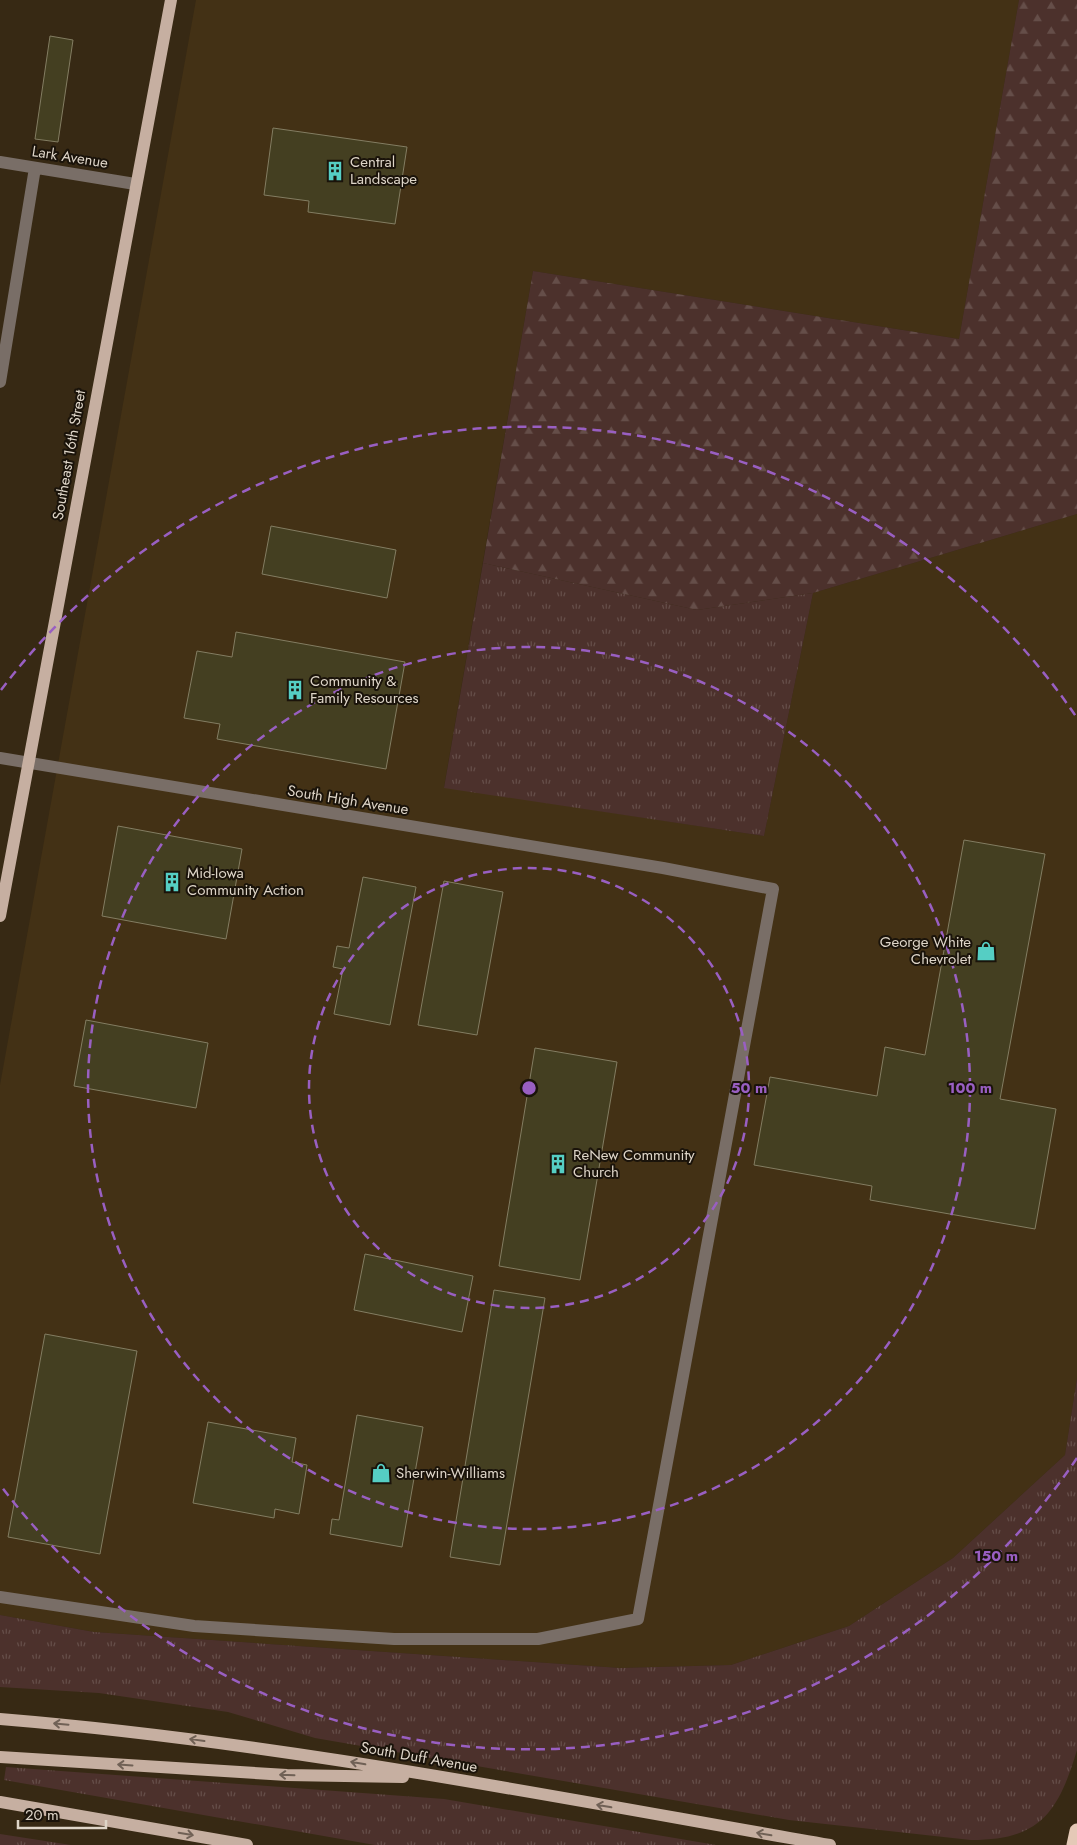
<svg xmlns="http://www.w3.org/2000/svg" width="1077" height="1845" viewBox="0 0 1077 1845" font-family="Jost,sans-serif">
<defs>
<pattern id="grass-tufts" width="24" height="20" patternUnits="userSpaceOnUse" patternTransform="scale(1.25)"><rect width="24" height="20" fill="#4c312c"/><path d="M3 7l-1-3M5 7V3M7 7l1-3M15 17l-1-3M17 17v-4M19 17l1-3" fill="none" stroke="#654e49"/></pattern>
<pattern id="forest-firs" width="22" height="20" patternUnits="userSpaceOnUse" patternTransform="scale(1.25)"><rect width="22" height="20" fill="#4c312c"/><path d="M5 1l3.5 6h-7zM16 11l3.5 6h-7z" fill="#654e49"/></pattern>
</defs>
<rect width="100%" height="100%" fill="#372914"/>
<path fill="#433115" d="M 196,0 L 1019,0 L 959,339 L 533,271 L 444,787 L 764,836 L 813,593 L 1077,514 L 1077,1378 L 1065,1455 L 953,1558 L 849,1626 L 731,1665 L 620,1668 L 94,1632 L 0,1615 L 0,1085 Z"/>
<path fill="url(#grass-tufts)" d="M 483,563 L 697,610 L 813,593 L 764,836 L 444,788 Z
M 1077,1378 L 1077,1750 C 1058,1813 1040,1840 971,1840 L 789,1820 L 315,1738 L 228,1712 L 99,1693 L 0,1687 L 0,1615 L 94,1632 L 620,1668 L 731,1665 L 849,1626 L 953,1558 L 1065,1455 Z
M 6,1767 L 444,1799 L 716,1845 L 375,1845 L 4,1780 Z
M 0,1834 L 71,1845 L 0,1845 Z"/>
<path fill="url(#forest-firs)" d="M 1019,0 L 1077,0 L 1077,514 L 813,593 L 697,610 L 483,563 L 533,271 L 959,339 Z"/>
<path fill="#443f21" stroke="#837d62" d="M 50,36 L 73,40 L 58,142 L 35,139 Z
M 273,128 L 407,147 L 395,224 L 308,212 L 309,201 L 264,195 Z
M 271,526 L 396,550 L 387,598 L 262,574 Z
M 236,632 L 405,662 L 386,769 L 217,739 L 220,724 L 184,718 L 197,651 L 232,657 Z
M 118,826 L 242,849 L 226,939 L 102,916 Z
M 964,840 L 1045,854 L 1000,1099 L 1056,1109 L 1035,1229 L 870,1200 L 872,1186 L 754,1165 L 770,1077 L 877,1096 L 885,1047 L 925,1055 Z
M 363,877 L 416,887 L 390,1025 L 334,1014 L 343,969 L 333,967 L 337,946 L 349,948 Z
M 444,881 L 503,892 L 477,1035 L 418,1025 Z
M 86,1020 L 208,1043 L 196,1108 L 74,1086 Z
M 535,1048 L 617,1062 L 580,1280 L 499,1266 Z
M 365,1254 L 473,1276 L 462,1332 L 354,1310 Z
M 494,1290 L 545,1298 L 500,1565 L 450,1557 Z
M 45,1334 L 137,1351 L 100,1554 L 8,1537 Z
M 357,1415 L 423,1427 L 402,1547 L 330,1534 L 332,1519 L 339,1520 Z
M 208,1422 L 296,1438 L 292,1462 L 307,1465 L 299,1514 L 275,1509 L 274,1518 L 193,1503 Z"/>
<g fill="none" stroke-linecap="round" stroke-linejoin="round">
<path stroke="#796e67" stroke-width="12" d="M 0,162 L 135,184
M 0,382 L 35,168
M 0,758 L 663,868 L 773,889 L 638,1619 L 538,1639 L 394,1639 L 194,1626 L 0,1597"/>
<path stroke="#c6afa1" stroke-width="12" d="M 0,916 L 171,0
M 0,1719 C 279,1742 554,1797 830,1845
M 0,1757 L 287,1775 L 403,1777
M 0,1802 L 247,1845"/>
<path stroke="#e5c9b7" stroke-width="15" d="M 1074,1845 L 1077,1831"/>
</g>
<defs><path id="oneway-shaft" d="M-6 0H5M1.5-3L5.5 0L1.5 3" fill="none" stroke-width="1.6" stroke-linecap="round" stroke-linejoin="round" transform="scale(1.25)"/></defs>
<g stroke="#706156">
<use href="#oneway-shaft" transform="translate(61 1724) rotate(-175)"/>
<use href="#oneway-shaft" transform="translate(197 1740) rotate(-172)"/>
<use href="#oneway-shaft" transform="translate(358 1763) rotate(-170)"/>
<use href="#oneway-shaft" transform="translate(125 1765) rotate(-176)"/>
<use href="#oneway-shaft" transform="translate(287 1775) rotate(-178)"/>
<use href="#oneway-shaft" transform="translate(604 1806) rotate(-170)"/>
<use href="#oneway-shaft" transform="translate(186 1834) rotate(10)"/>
<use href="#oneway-shaft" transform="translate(764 1834) rotate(-170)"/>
</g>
<g fill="none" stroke="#995fc2" stroke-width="2.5" stroke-dasharray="9 6">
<circle cx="529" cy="1088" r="220"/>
<circle cx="529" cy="1088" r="441"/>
<path d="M1077 1458A661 661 0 0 1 1 1486M1 690A661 661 0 0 1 1077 718"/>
</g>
<defs>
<symbol id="building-bare" viewBox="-9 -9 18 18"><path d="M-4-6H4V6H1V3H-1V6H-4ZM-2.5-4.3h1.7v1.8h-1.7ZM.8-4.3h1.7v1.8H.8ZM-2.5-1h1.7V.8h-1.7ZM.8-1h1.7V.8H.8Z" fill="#55cec4" stroke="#1a130a" stroke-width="2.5" paint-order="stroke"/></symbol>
<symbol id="shop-bare" viewBox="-9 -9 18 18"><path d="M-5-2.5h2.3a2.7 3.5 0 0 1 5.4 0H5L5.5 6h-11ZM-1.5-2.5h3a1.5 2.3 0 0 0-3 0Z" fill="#55cec4" stroke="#1a130a" stroke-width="2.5" paint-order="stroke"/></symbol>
</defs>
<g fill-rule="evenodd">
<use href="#building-bare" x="321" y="157" width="28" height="28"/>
<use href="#building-bare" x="281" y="676" width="28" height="28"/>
<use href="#building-bare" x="158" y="868" width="28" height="28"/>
<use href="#shop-bare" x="972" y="937" width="28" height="28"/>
<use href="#building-bare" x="544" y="1150" width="28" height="28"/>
<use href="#shop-bare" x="367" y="1459" width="28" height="28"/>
</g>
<g text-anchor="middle" stroke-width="4" stroke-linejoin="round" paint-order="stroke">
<g font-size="15" fill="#ded5c8" stroke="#1a130a">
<text transform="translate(70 157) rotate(9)" y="5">Lark Avenue</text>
<text transform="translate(69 455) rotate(-80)" y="5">Southeast 16th Street</text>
<text transform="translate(348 800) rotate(9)" y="5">South High Avenue</text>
<text transform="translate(419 1757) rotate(10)" y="5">South Duff Avenue</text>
</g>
<g font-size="15" fill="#ded5c8" stroke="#1a130a" text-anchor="start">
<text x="350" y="167">Central<tspan x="350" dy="17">Landscape</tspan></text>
<text x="310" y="686">Community &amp;<tspan x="310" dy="17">Family Resources</tspan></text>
<text x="187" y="878">Mid-Iowa<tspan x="187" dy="17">Community Action</tspan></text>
<text x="971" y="947" text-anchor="end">George White<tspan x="971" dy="17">Chevrolet</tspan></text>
<text x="573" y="1160">ReNew Community<tspan x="573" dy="17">Church</tspan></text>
<text x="396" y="1478">Sherwin-Williams</text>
</g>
</g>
<circle cx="529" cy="1088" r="8" fill="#995fc2" stroke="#1a130a" stroke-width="2.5"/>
<g font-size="15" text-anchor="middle" font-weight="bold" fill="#995fc2" stroke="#1a130a" stroke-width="4" stroke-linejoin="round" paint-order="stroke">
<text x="749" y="1093">50 m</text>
<text x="970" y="1093">100 m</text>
<text x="996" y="1561">150 m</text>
</g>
<path d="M18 1820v8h88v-8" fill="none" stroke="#ded5c8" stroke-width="2.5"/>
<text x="25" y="1820" font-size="15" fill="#ded5c8" stroke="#1a130a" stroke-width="4" paint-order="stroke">20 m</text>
</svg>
